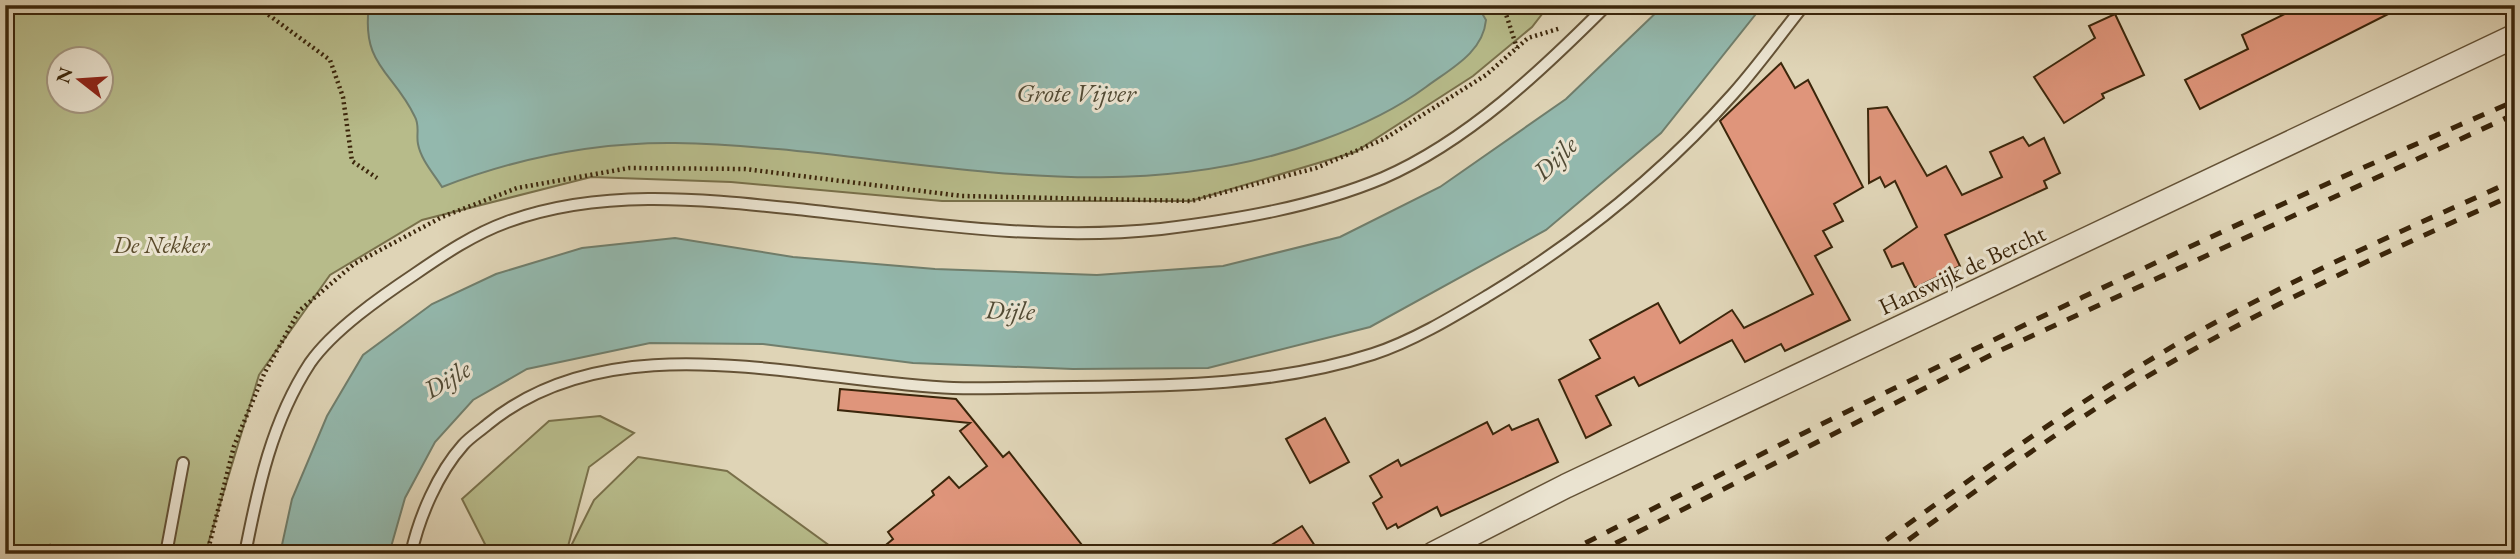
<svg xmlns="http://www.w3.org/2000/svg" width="2520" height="559" viewBox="0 0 2520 559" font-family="'EB Garamond',serif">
<rect width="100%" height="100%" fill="#dfd4b6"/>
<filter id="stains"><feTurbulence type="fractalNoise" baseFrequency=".00286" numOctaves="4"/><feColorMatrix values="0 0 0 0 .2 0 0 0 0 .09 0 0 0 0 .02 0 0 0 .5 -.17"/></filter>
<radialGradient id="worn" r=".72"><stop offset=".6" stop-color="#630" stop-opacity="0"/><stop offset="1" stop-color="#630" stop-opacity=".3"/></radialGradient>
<path fill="#b7bb8a" stroke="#79704a" stroke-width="2" fill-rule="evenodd" d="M 5,5 L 1549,5 L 1532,27 L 1473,76 L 1355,152 L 1191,201 L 942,201 L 731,182 L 591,177 L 422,220 L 330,275 L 259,375 L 205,554 L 5,554 ZM 60,60 L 102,60 L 102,102 L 60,102 Z
M 600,416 L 634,433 L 589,467 L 566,554 L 490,554 L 462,499 L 549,421 Z
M 638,457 L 727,471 L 841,554 L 567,554 L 594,500 Z"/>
<path fill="#93b8ad" stroke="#707e6c" stroke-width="2" d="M 369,5 L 1477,5 L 1486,20 C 1483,53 1450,69 1426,87 C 1395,110 1358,127 1322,140 C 1106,220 895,147 675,143 C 595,142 517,158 442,187 C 434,174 421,160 418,144 C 416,135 420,126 415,117 C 393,71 361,66 369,5 Z
M 1664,5 L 1763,5 L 1661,133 L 1546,230 L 1370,327 L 1208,368 L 1073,369 L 913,363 L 763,344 L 650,343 L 527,369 L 473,400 L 435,442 L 405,498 L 389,554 L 280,554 L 292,499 L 327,416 L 363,355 L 432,304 L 496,274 L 582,248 L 675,238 L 793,257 L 935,269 L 1097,275 L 1223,266 L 1340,237 L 1440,187 L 1566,99 Z"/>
<path fill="#df957b" stroke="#3b260b" stroke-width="2" d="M 2303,5 L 2406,5 L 2200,109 L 2185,80 L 2248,49 L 2242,35 Z
M 2115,14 L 2144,75 L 2102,94 L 2104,98 L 2064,123 L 2034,77 L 2095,38 L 2089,26 Z
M 1781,63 L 1795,88 L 1808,80 L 1863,187 L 1834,204 L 1843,221 L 1823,231 L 1832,247 L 1815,256 L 1850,320 L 1785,351 L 1781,344 L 1745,362 L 1732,340 L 1639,386 L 1634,377 L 1596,396 L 1611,425 L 1586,438 L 1559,380 L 1600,358 L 1590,340 L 1658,303 L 1680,343 L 1732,310 L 1744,328 L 1813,294 L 1720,121 Z
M 1887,107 L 1927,176 L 1946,166 L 1962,195 L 2002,177 L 1990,152 L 2023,137 L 2029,146 L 2044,138 L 2060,173 L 2044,181 L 2047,188 L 1945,235 L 1960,266 L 1915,288 L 1903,263 L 1892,267 L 1884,250 L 1917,227 L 1895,181 L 1885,187 L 1880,177 L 1869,183 L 1868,109 Z
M 840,389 L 956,399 L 1003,457 L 1009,452 L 1089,554 L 875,554 L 893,539 L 888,532 L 934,495 L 932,491 L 949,477 L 959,488 L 987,466 L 960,431 L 970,423 L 838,410 Z
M 1325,418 L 1349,462 L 1310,483 L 1286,439 Z
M 1538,419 L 1558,462 L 1441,516 L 1437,507 L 1398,528 L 1396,524 L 1387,529 L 1373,503 L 1382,497 L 1370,476 L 1398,460 L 1401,466 L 1487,422 L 1493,434 L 1509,425 L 1512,430 Z
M 1302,526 L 1315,546 L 1303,554 L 1257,554 Z"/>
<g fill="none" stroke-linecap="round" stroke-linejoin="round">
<defs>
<path id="service" d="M 166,554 L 183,463
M 245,554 C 258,487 272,421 310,363 C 333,330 382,296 415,274 C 444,254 474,234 507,222 C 600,188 700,199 797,209 C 917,222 1041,242 1161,229 C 1235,220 1314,207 1383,178 C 1468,141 1542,70 1607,5
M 411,554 C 419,517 438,473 463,445 C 470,437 480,431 488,424 C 615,320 805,382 953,388 C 994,389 1035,387 1075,387 C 1176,386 1277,385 1373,354 C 1413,341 1454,316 1489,295 C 1580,240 1662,174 1733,94 C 1758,66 1780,35 1804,5"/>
<path id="minor" d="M 1433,554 L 1566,486 L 2515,36"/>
</defs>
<use href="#service" stroke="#645236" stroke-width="14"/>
<use href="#minor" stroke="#645236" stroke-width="26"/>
<path stroke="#3b260b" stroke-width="4.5" stroke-dasharray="2 3.5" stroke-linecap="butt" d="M 255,5 L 330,60 L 343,97 L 352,161 L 377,178
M 1503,5 L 1517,48
M 5,548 L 53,546
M 207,554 L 234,446 L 264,374 L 299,311 L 354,264 L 442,217 L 517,188 L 629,168 L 745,169 L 962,196 L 1191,201 L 1316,168 L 1384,139 L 1486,75 L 1528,38 L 1561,28"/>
<use href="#service" stroke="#eae3d0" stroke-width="10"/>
<use href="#minor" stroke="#eae3d0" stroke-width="23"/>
<path stroke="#3b260b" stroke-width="5" stroke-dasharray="12 12" stroke-linecap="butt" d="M 1564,554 C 1877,394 2192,240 2515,101
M 1594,554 L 1999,351 L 2515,114
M 1867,554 C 1967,481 2068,408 2175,345 C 2284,282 2400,232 2515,180
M 1889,554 C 1985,484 2081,413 2184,355 C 2291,294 2403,245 2515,194"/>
</g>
<g text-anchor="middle" stroke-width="6" stroke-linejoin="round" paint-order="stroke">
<g font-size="24" font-style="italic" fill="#5a4b2b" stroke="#eae3d0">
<text x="161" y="253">De Nekker</text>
</g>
<g font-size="24" fill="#3b260b" stroke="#eae3d0">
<text transform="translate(1962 270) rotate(-25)" y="8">Hanswijk de Bercht</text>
</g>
<g font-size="26" font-style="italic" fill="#514a34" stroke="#eae3d0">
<text x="1076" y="102">Grote Vijver</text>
<text transform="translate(1555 158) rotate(-44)" y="9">Dijle</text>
<text transform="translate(1010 310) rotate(2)" y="9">Dijle</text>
<text transform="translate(447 379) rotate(-31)" y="9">Dijle</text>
</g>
</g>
<rect width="2520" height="559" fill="none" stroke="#dfd4b6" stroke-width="28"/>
<rect x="7" y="7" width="2506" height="545" fill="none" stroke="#3b260b" stroke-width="3.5"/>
<rect x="14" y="14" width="2492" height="531" fill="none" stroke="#3b260b" stroke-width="2"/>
<g transform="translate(80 80) rotate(287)"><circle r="33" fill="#eae3d0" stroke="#a49781" stroke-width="2"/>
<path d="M0-5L12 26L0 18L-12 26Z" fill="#8f2418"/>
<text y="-10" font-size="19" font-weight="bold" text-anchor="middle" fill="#3b260b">N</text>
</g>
<rect width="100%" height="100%" filter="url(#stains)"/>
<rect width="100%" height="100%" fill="url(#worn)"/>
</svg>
